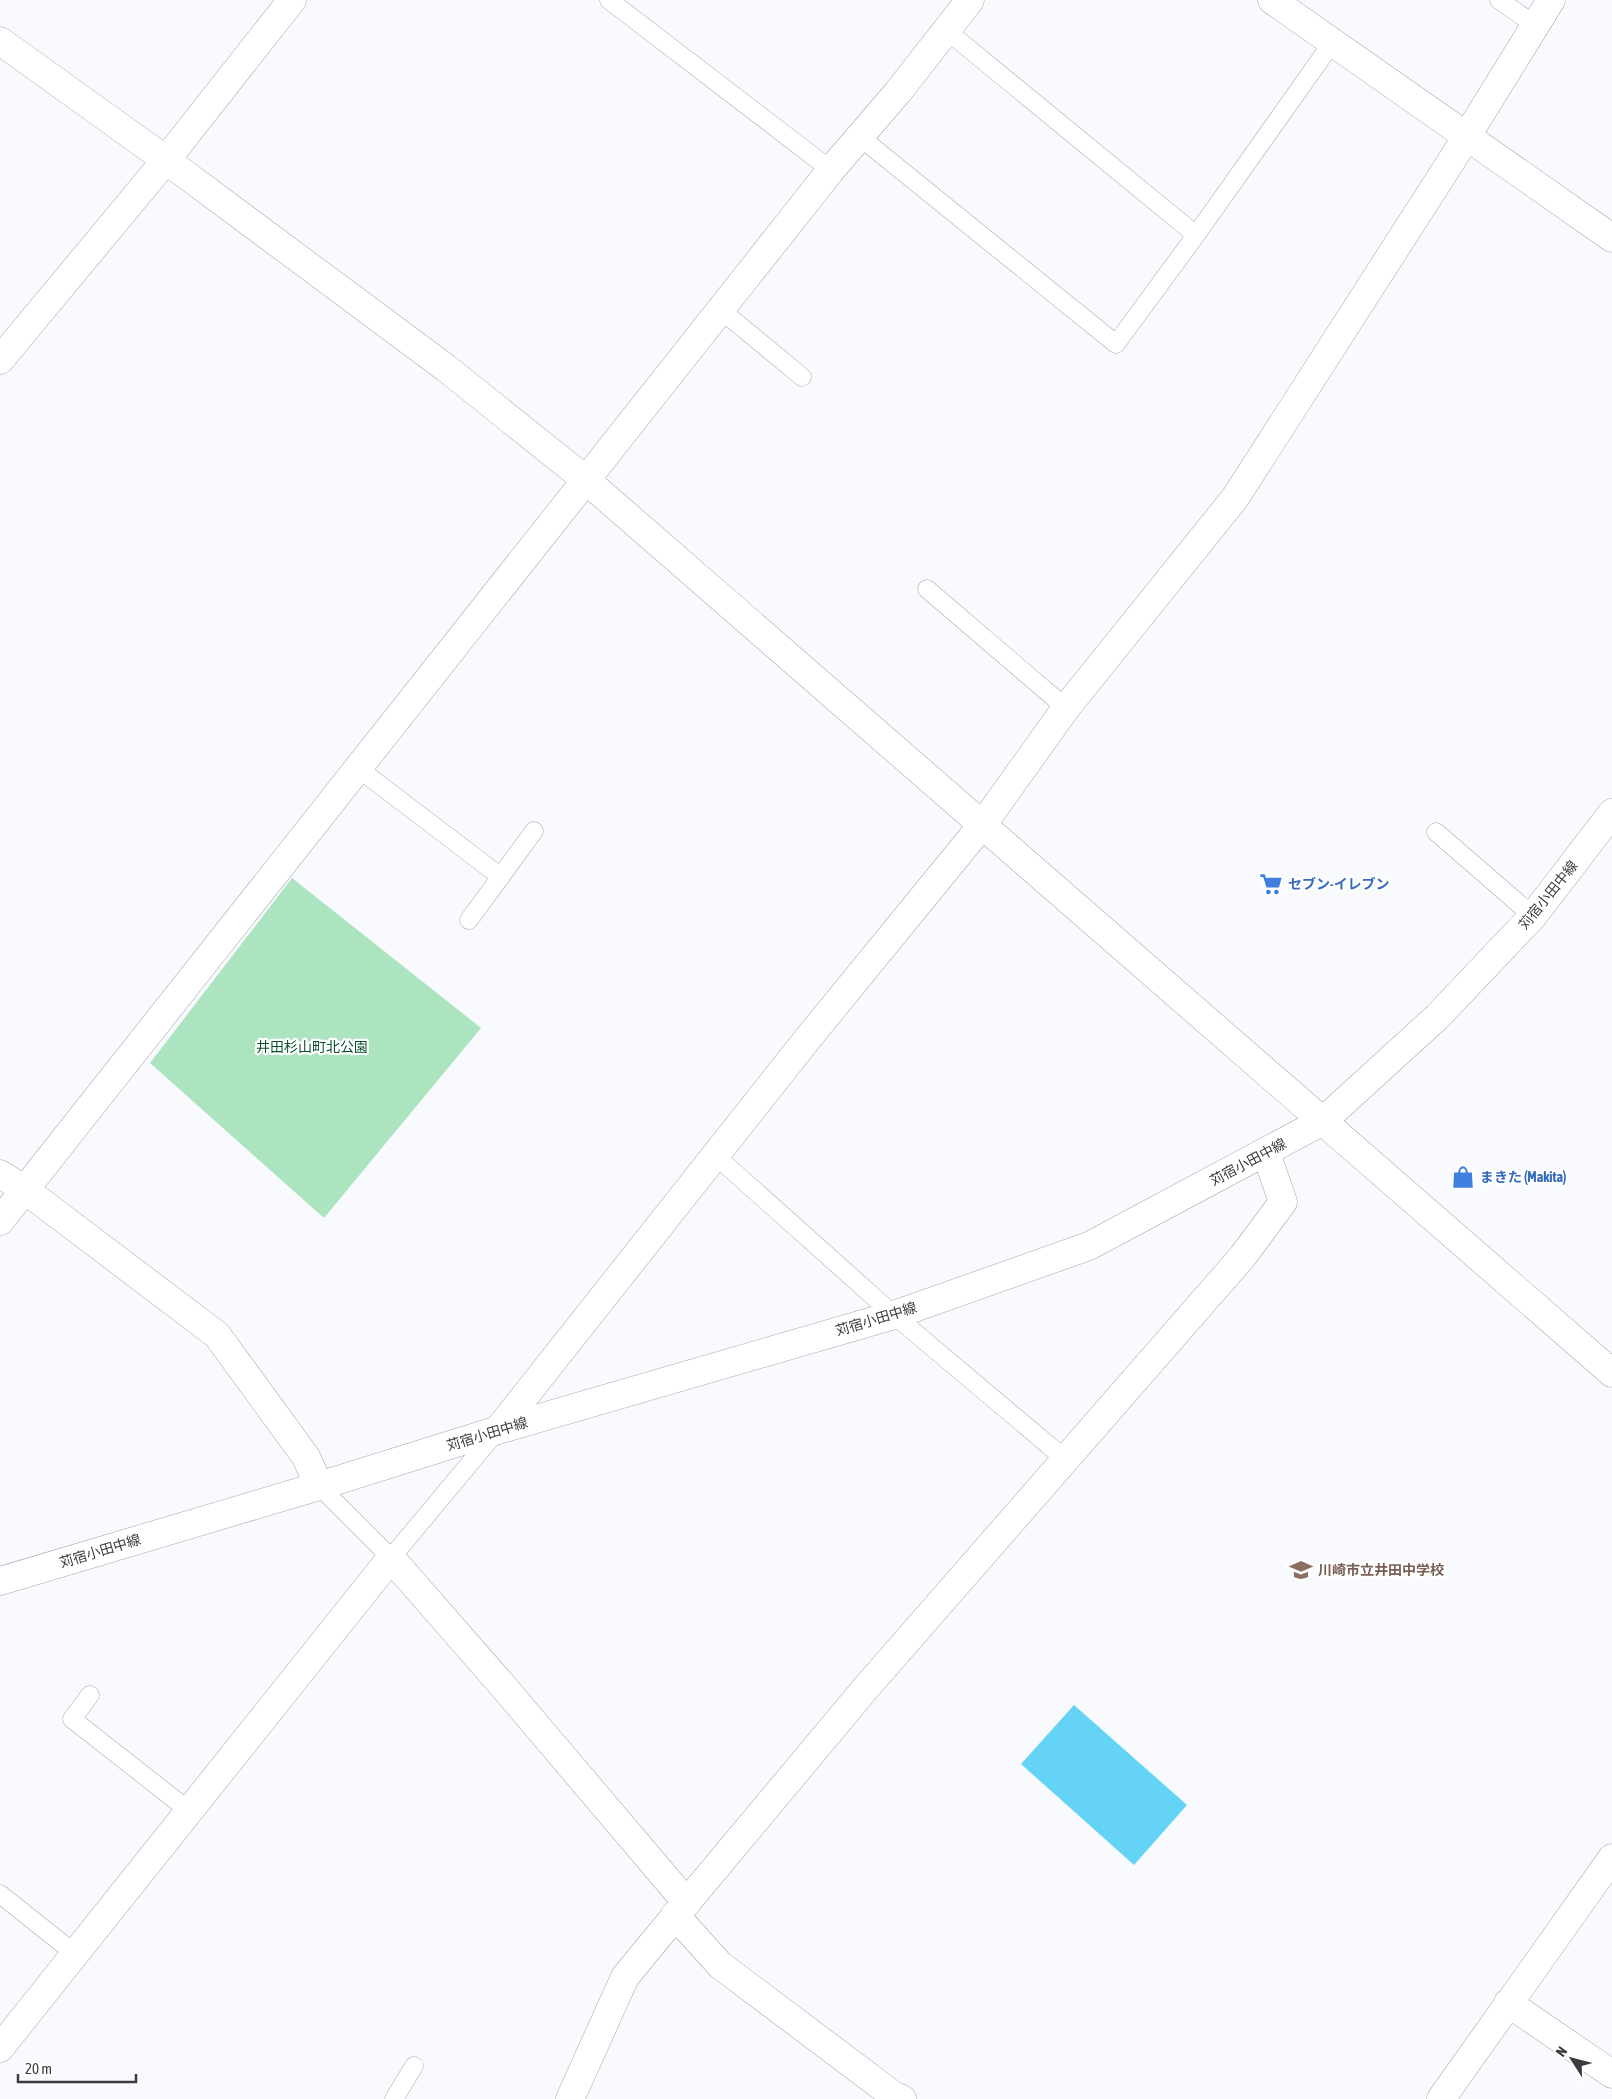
<svg xmlns="http://www.w3.org/2000/svg" width="1612" height="2099" viewBox="0 0 1612 2099" font-family="'Asap Condensed','Noto Sans JP',sans-serif">
<rect width="100%" height="100%" fill="#f8fafe"/>
<path fill="#abe4bf" d="M 292,878 L 481,1028 L 324,1218 L 150,1063 Z"/>
<path fill="#64d3f6" d="M 1074,1705 L 1187,1805 L 1134,1865 L 1021,1764 Z"/>
<g fill="none" stroke-linecap="round" stroke-linejoin="round">
<defs>
<path id="service" d="M 609,0 L 831,170
M 1499,0 L 1535,25
M 946,30 L 1196,235
M 860,137 L 1116,344 L 1196,235 L 1332,43
M 721,310 L 802,377
M 927,589 L 1066,708
M 359,769 L 501,877
M 1436,832 L 1533,916
M 469,920 L 534,831
M 716,1156 L 894,1315 L 1065,1459
M 319,1486 L 391,1558 L 496,1432
M 90,1695 L 72,1719 L 188,1810
M 0,1894 L 74,1953
M 394,2099 L 414,2066"/>
<path id="minor" d="M 1272,0 L 1612,238
M 0,360 L 166,160 L 292,0
M 0,1174 L 24,1189 L 217,1335 L 306,1457 L 319,1486
M 0,1221 L 831,170 L 898,92 L 970,0
M 498,1430 L 805,1042 L 983,824 L 1066,708 L 1235,498 L 1452,160 L 1551,0
M 675,1915 L 720,1965 L 893,2095 L 902,2099
M 1508,2003 L 1612,2074
M 0,2048 L 391,1558 L 502,1685 L 687,1903
M 570,2099 L 625,1977 L 647,1950 L 865,1689 L 1243,1256 L 1283,1202 L 1266,1153
M 1441,2099 L 1612,1858"/>
<path id="tertiary" d="M 0,41 L 166,160 L 446,368 L 586,480 L 1612,1373
M 0,1581 L 319,1486 L 498,1430 L 894,1315 L 1089,1246 L 1323,1121 L 1437,1017 L 1533,916 L 1612,813"/>
</defs>
<use href="#service" stroke="#a3a7ad" stroke-width="19"/>
<use href="#minor" stroke="#a3a7ad" stroke-width="29"/>
<use href="#tertiary" stroke="#a3a7ad" stroke-width="29"/>
<use href="#service" stroke="#fff" stroke-width="18"/>
<use href="#minor" stroke="#fff" stroke-width="28"/>
<use href="#tertiary" stroke="#fff" stroke-width="28"/>
</g>
<defs>
<symbol id="supermarket-bare" viewBox="-9 -9 18 18"><path d="M-6-5.5h2.5l.6 2H6L4.5 2H-2.5L-4.4-4H-6ZM-1.5 3.2a1.3 1.3 0 1 0 .1 0ZM3 3.2a1.3 1.3 0 1 0 .1 0Z" fill="#3f7fe0" stroke="#fff" stroke-width="2.5" paint-order="stroke"/></symbol>
<symbol id="shop-bare" viewBox="-9 -9 18 18"><path d="M-5-2.5h2.3a2.7 3.5 0 0 1 5.4 0H5L5.5 6h-11ZM-1.5-2.5h3a1.5 2.3 0 0 0-3 0Z" fill="#3f7fe0" stroke="#fff" stroke-width="2.5" paint-order="stroke"/></symbol>
<symbol id="school-bare" viewBox="-9 -9 18 18"><path d="M0-5L7-2L0 1L-7-2ZM-4 1L0 2.5L4 1V4Q0 6-4 4Z" fill="#8d6e63" stroke="#fff" stroke-width="2.5" paint-order="stroke"/></symbol>
</defs>
<g fill-rule="evenodd">
<use href="#supermarket-bare" x="1255" y="868" width="32" height="32"/>
<use href="#shop-bare" x="1447" y="1161" width="32" height="32"/>
<use href="#school-bare" x="1285" y="1554" width="32" height="32"/>
</g>
<g text-anchor="middle" stroke-width="4.5" stroke-linejoin="round" paint-order="stroke">
<g font-size="14" font-weight="bold" fill="#366cbe" stroke="#fff" text-anchor="start">
<text x="1288" y="889">セブン-イレブン</text>
<text x="1480" y="1182">まきた (Makita)</text>
</g>
<g font-size="14" fill="#3a3c3f" stroke="#fff">
<text transform="translate(1548 895) rotate(-51)" y="5">苅宿小田中線</text>
<text transform="translate(1248 1162) rotate(-28)" y="5">苅宿小田中線</text>
<text transform="translate(876 1319) rotate(-17)" y="5">苅宿小田中線</text>
<text transform="translate(487 1434) rotate(-17)" y="5">苅宿小田中線</text>
<text transform="translate(100 1551) rotate(-17)" y="5">苅宿小田中線</text>
</g>
<g font-size="14" fill="#0b4f2e" stroke="#fff">
<text x="312" y="1052">井田杉山町北公園</text>
</g>
<g font-size="14" font-weight="bold" fill="#785e54" stroke="#fff" text-anchor="start">
<text x="1318" y="1575">川崎市立井田中学校</text>
</g>
</g>
<g transform="translate(1572 2059) rotate(306)" stroke="#ffffff" stroke-width="4" paint-order="stroke">
<path d="M0-4L9 19L0 12L-9 19Z" fill="#3a3c3f"/>
<text y="-8" font-size="14" font-weight="bold" text-anchor="middle" fill="#3a3c3f">N</text>
</g>
<path d="M18 2074v8h118v-8" fill="none" stroke="#3a3c3f" stroke-width="2.5"/>
<text x="25" y="2074" font-size="15" fill="#3a3c3f" stroke="#ffffff" stroke-width="4" paint-order="stroke">20 m</text>
</svg>
